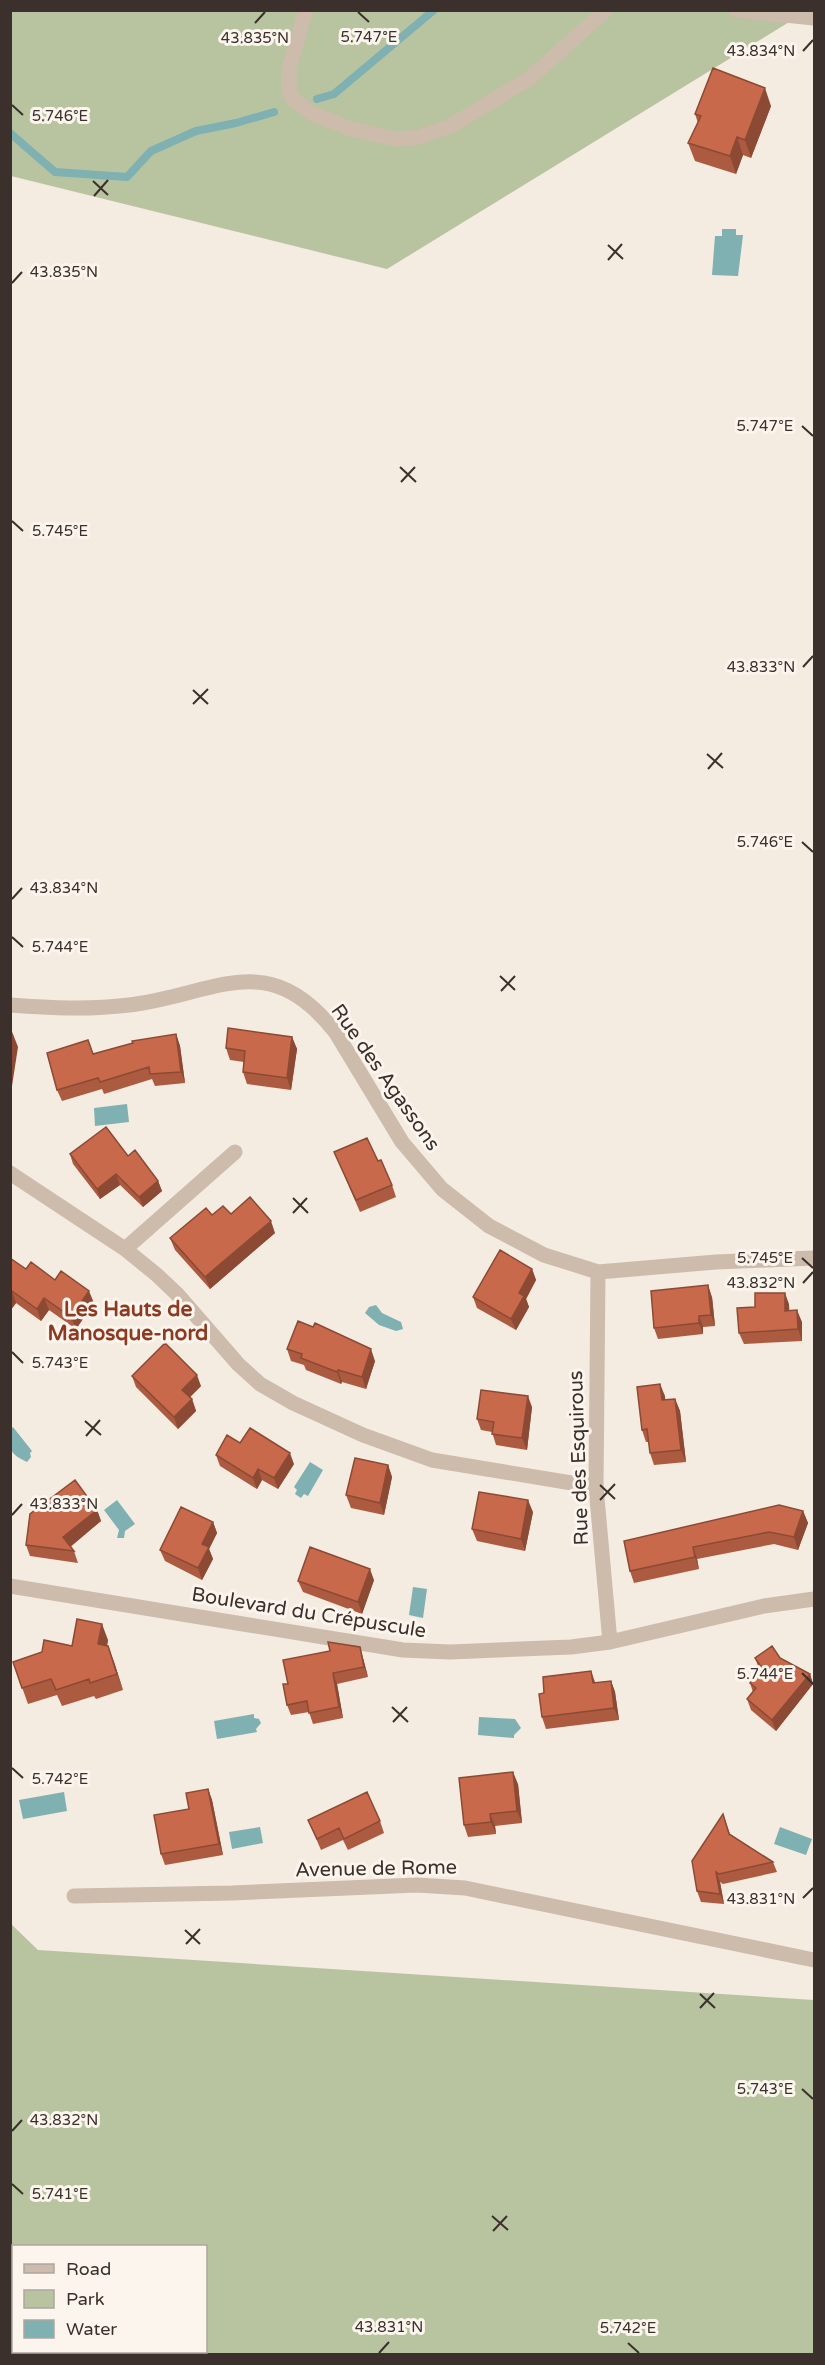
<svg xmlns="http://www.w3.org/2000/svg" width="825" height="2365" viewBox="0 0 825 2365" font-family="'Varela Round',sans-serif">
<rect width="100%" height="100%" fill="#f4ebe1"/>
<path fill="#b8c4a0" fill-rule="evenodd" d="M 11,11 L 807,11 L 387,269 L 11,176 Z
M 10,1923 L 38,1950 L 814,2000 L 814,2354 L 11,2354 ZM 14,2246 L 206,2246 L 206,2352 L 14,2352 Z"/>
<path fill="#7fb0b2" d="M 722,229 L 736,229 L 736,235 L 743,235 L 738,276 L 712,275 L 715,236 L 722,236 Z
M 127,1104 L 129,1122 L 95,1126 L 94,1108 Z
M 376,1305 L 382,1313 L 401,1322 L 403,1329 L 396,1331 L 379,1325 L 365,1313 L 369,1307 Z
M 13,1427 L 32,1451 L 30,1453 L 31,1457 L 27,1462 C 8,1453 10,1450 11,1429 Z
M 310,1462 L 323,1470 L 308,1496 L 304,1494 L 301,1498 L 295,1494 L 297,1490 L 294,1487 Z
M 117,1500 L 135,1524 L 125,1531 L 124,1538 L 117,1538 L 119,1530 L 104,1510 Z
M 413,1587 L 427,1589 L 423,1618 L 409,1615 Z
M 254,1714 L 254,1718 L 259,1719 L 261,1723 L 256,1729 L 257,1732 L 217,1739 L 214,1721 Z
M 479,1717 L 515,1719 L 521,1728 L 514,1735 L 514,1738 L 478,1735 Z
M 64,1792 L 67,1811 L 23,1819 L 19,1800 Z
M 260,1827 L 263,1843 L 232,1849 L 229,1832 Z
M 780,1827 L 812,1839 L 806,1855 L 774,1844 Z"/>
<g fill="none" stroke-linecap="round" stroke-linejoin="round">
<path stroke="#7fb0b2" stroke-width="8" d="M 317,99 L 334,94 L 434,10
M 10,133 L 55,172 L 127,177 L 151,151 L 196,131 L 236,123 L 274,112"/>
<path stroke="#cdbbac" stroke-width="15" d="M 306,10 L 289,69 L 289,91 L 293,99 L 311,113 L 351,129 L 396,139 L 419,137 L 451,126 L 530,78 L 606,10
M 736,10 L 814,18
M 10,1005 C 50,1008 89,1010 129,1005 C 215,995 268,945 336,1033 L 402,1142 L 442,1189 L 489,1226 L 544,1255 L 598,1272 L 716,1262 L 814,1258
M 10,1173 L 125,1249 L 157,1275 L 178,1295 L 238,1364 L 260,1384 L 293,1403 L 363,1435 L 432,1460 L 596,1487
M 125,1249 L 235,1152
M 598,1272 L 596,1487 L 610,1642
M 10,1586 L 403,1650 L 450,1652 L 571,1647 L 610,1642 L 764,1606 L 814,1599
M 74,1896 L 232,1893 L 417,1885 L 465,1888 L 814,1960"/>
</g>
<path fill="#ac5a40" d="M 771,106 L 751,158 L 743,155 L 736,174 L 695,161 L 688,143 L 698,123 L 695,114 Z
M 176,1034 L 180,1046 L 185,1083 L 155,1086 L 152,1079 L 104,1094 L 102,1089 L 62,1101 L 57,1090 L 93,1054 Z
M 292,1037 L 297,1049 L 291,1090 L 247,1084 L 243,1072 L 244,1062 L 230,1060 L 226,1048 Z
M 334,1152 L 378,1161 L 392,1185 L 396,1197 L 360,1212 Z
M 70,1154 L 128,1156 L 158,1181 L 162,1191 L 143,1207 L 120,1185 L 100,1199 L 73,1164 Z
M 212,1215 L 275,1233 L 210,1289 L 175,1250 L 170,1238 Z
M 10,1258 L 26,1269 L 55,1280 L 94,1303 L 76,1329 L 49,1310 L 41,1321 L 16,1303 L 10,1311 Z
M 532,1269 L 536,1280 L 526,1299 L 529,1307 L 516,1330 L 477,1308 L 473,1297 Z
M 712,1297 L 715,1326 L 703,1327 L 703,1334 L 658,1339 L 654,1328 Z
M 789,1304 L 789,1311 L 802,1322 L 802,1341 L 744,1344 L 739,1333 Z
M 287,1349 L 375,1361 L 366,1389 L 342,1382 L 341,1384 L 306,1370 L 304,1365 L 291,1361 Z
M 132,1376 L 201,1386 L 190,1397 L 192,1399 L 196,1411 L 178,1429 L 136,1387 Z
M 660,1384 L 665,1400 L 675,1399 L 680,1411 L 686,1462 L 654,1465 L 650,1453 L 649,1442 L 646,1442 L 642,1430 Z
M 532,1407 L 527,1450 L 496,1445 L 492,1432 L 481,1430 L 477,1419 Z
M 240,1443 L 294,1464 L 278,1489 L 262,1480 L 257,1489 L 220,1466 L 216,1455 Z
M 388,1465 L 392,1477 L 384,1515 L 351,1508 L 346,1495 Z
M 97,1510 L 101,1521 L 70,1546 L 74,1551 L 78,1563 L 30,1556 L 26,1545 Z
M 803,1511 L 808,1523 L 798,1550 L 774,1544 L 697,1559 L 699,1569 L 634,1583 L 630,1571 L 624,1541 Z
M 533,1512 L 525,1551 L 477,1541 L 472,1529 Z
M 213,1522 L 217,1533 L 209,1549 L 213,1559 L 202,1580 L 165,1561 L 160,1550 Z
M 374,1580 L 362,1614 L 303,1592 L 298,1581 Z
M 108,1640 L 107,1646 L 114,1662 L 123,1690 L 96,1699 L 94,1696 L 62,1706 L 57,1695 L 28,1704 L 13,1662 L 72,1646 Z
M 363,1658 L 368,1677 L 337,1684 L 343,1718 L 313,1724 L 309,1712 L 291,1715 L 287,1705 L 288,1684 Z
M 755,1658 L 780,1658 L 810,1674 L 813,1684 L 776,1731 L 751,1710 L 747,1699 L 753,1692 L 750,1683 L 760,1671 Z
M 611,1681 L 615,1692 L 619,1720 L 546,1729 L 542,1717 L 595,1683 Z
M 518,1784 L 522,1823 L 495,1826 L 496,1834 L 468,1837 L 464,1825 Z
M 208,1789 L 212,1800 L 223,1855 L 165,1865 L 161,1854 L 189,1809 Z
M 723,1814 L 730,1834 L 773,1862 L 777,1872 L 723,1884 L 720,1882 L 724,1904 L 701,1902 L 697,1891 Z
M 308,1820 L 380,1821 L 384,1833 L 348,1850 L 343,1840 L 321,1850 Z"/>
<path fill="#8c4a34" d="M 765,88 L 771,106 L 751,158 L 745,140 Z
M 737,137 L 743,155 L 736,174 L 730,156 Z
M 11,1029 L 18,1047 L 10,1099 L 10,1036 Z
M 176,1034 L 180,1046 L 185,1083 L 181,1072 Z
M 292,1037 L 297,1049 L 291,1090 L 287,1078 Z
M 116,1174 L 120,1185 L 100,1199 L 97,1189 Z
M 158,1181 L 162,1191 L 143,1207 L 139,1197 Z
M 271,1221 L 275,1233 L 210,1289 L 205,1277 Z
M 532,1269 L 536,1280 L 526,1299 L 529,1307 L 516,1330 L 511,1319 L 519,1293 Z
M 708,1285 L 712,1297 L 715,1326 L 711,1315 Z
M 12,1291 L 16,1303 L 10,1311 L 10,1292 Z
M 89,1291 L 94,1303 L 76,1329 L 71,1317 Z
M 785,1293 L 789,1304 L 790,1322 L 785,1311 Z
M 44,1298 L 49,1310 L 41,1321 L 37,1309 Z
M 797,1310 L 802,1322 L 802,1341 L 798,1329 Z
M 699,1316 L 703,1327 L 703,1334 L 699,1323 Z
M 371,1349 L 375,1361 L 366,1389 L 362,1377 Z
M 338,1370 L 342,1382 L 341,1384 L 337,1372 Z
M 197,1375 L 201,1386 L 186,1401 L 182,1390 Z
M 660,1384 L 665,1396 L 666,1412 L 662,1400 Z
M 528,1396 L 532,1407 L 527,1450 L 522,1438 Z
M 192,1399 L 196,1411 L 178,1429 L 174,1417 Z
M 675,1399 L 680,1411 L 686,1462 L 681,1450 Z
M 290,1453 L 294,1464 L 278,1489 L 274,1478 Z
M 388,1465 L 392,1477 L 384,1515 L 380,1503 Z
M 258,1469 L 262,1480 L 257,1489 L 253,1478 Z
M 528,1500 L 533,1512 L 525,1551 L 521,1539 Z
M 97,1510 L 101,1521 L 68,1549 L 63,1537 Z
M 803,1511 L 808,1523 L 798,1550 L 794,1537 Z
M 213,1522 L 217,1533 L 209,1549 L 213,1559 L 202,1580 L 198,1568 L 202,1544 Z
M 693,1547 L 697,1559 L 699,1569 L 695,1557 Z
M 370,1569 L 374,1580 L 362,1614 L 358,1602 Z
M 102,1624 L 108,1640 L 104,1660 L 98,1644 Z
M 108,1646 L 114,1662 L 123,1690 L 117,1674 Z
M 360,1647 L 363,1658 L 368,1677 L 364,1667 Z
M 591,1671 L 595,1682 L 597,1694 L 593,1683 Z
M 333,1673 L 337,1684 L 343,1718 L 339,1707 Z
M 810,1674 L 813,1684 L 776,1731 L 772,1720 Z
M 611,1681 L 615,1692 L 619,1720 L 614,1708 Z
M 513,1772 L 518,1784 L 522,1823 L 517,1811 Z
M 208,1789 L 212,1800 L 223,1855 L 219,1844 Z
M 490,1814 L 495,1826 L 496,1834 L 491,1822 Z
M 716,1872 L 720,1882 L 724,1904 L 720,1894 Z"/>
<path fill="#c8694b" stroke="#8c4a34" stroke-width="1.5" d="M 713,68 L 765,88 L 745,140 L 737,137 L 730,156 L 688,143 L 701,116 L 695,114 Z
M 228,1028 L 292,1037 L 287,1078 L 243,1072 L 245,1051 L 226,1048 Z
M 176,1034 L 181,1072 L 150,1074 L 149,1067 L 100,1082 L 98,1078 L 57,1090 L 47,1053 L 88,1040 L 93,1054 L 133,1043 L 132,1041 Z
M 106,1127 L 128,1156 L 135,1150 L 158,1181 L 139,1197 L 116,1174 L 97,1189 L 70,1154 Z
M 367,1138 L 378,1161 L 381,1160 L 392,1185 L 356,1200 L 334,1152 Z
M 250,1197 L 271,1221 L 205,1277 L 170,1238 L 206,1208 L 212,1215 L 223,1206 L 231,1214 Z
M 500,1250 L 532,1269 L 519,1293 L 524,1296 L 511,1319 L 473,1297 Z
M 10,1258 L 26,1269 L 31,1262 L 55,1280 L 61,1271 L 89,1291 L 71,1317 L 44,1298 L 37,1309 L 12,1291 L 10,1292 Z
M 708,1285 L 711,1315 L 699,1316 L 699,1323 L 654,1328 L 651,1291 Z
M 755,1293 L 785,1293 L 785,1311 L 797,1310 L 798,1329 L 739,1333 L 737,1308 L 755,1307 Z
M 298,1321 L 313,1327 L 315,1323 L 371,1349 L 362,1377 L 338,1370 L 337,1372 L 301,1358 L 302,1354 L 287,1349 Z
M 165,1343 L 197,1375 L 182,1390 L 192,1399 L 174,1417 L 132,1376 Z
M 660,1384 L 662,1400 L 675,1399 L 681,1450 L 650,1453 L 647,1429 L 642,1430 L 637,1387 Z
M 481,1390 L 528,1396 L 522,1438 L 492,1434 L 494,1422 L 477,1419 Z
M 250,1428 L 290,1453 L 274,1478 L 258,1469 L 253,1478 L 216,1455 L 227,1435 L 240,1443 Z
M 355,1458 L 388,1465 L 380,1503 L 346,1495 Z
M 75,1480 L 97,1510 L 63,1537 L 74,1551 L 26,1545 L 30,1514 Z
M 479,1492 L 528,1500 L 521,1539 L 472,1529 Z
M 779,1505 L 803,1511 L 794,1537 L 769,1532 L 693,1547 L 695,1557 L 630,1571 L 624,1541 Z
M 181,1507 L 213,1522 L 202,1544 L 209,1547 L 198,1568 L 160,1550 Z
M 310,1547 L 370,1569 L 358,1602 L 298,1581 Z
M 77,1619 L 102,1624 L 98,1644 L 108,1646 L 117,1674 L 90,1683 L 89,1679 L 56,1690 L 51,1679 L 22,1688 L 13,1662 L 42,1652 L 44,1640 L 72,1646 Z
M 328,1642 L 360,1647 L 364,1667 L 333,1673 L 339,1707 L 309,1713 L 307,1701 L 287,1705 L 283,1684 L 288,1684 L 283,1660 L 330,1651 Z
M 772,1646 L 780,1658 L 810,1674 L 772,1720 L 747,1699 L 756,1688 L 750,1683 L 762,1668 L 755,1658 Z
M 591,1671 L 593,1683 L 611,1681 L 614,1708 L 542,1717 L 539,1694 L 544,1693 L 543,1677 Z
M 513,1772 L 517,1811 L 490,1814 L 491,1822 L 464,1825 L 459,1778 Z
M 208,1789 L 219,1844 L 161,1854 L 154,1815 L 189,1809 L 186,1793 Z
M 367,1792 L 380,1821 L 344,1839 L 339,1828 L 317,1839 L 308,1820 Z
M 723,1814 L 729,1834 L 773,1862 L 719,1874 L 716,1872 L 720,1894 L 697,1891 L 692,1861 Z"/>
<path fill="none" stroke="#3b302b" stroke-width="2" d="M 358,12 L 369,22M 255,23 L 265,12M 803,51 L 813,40M 12,105 L 23,115M 93,181 L 108,195M 94,196 L 108,180M 608,245 L 623,259M 608,260 L 622,244M 12,283 L 22,272M 802,426 L 813,436M 400,467 L 416,482M 401,482 L 415,467M 12,521 L 23,531M 803,667 L 813,656M 193,690 L 208,704M 193,704 L 208,689M 707,754 L 723,768M 708,769 L 722,753M 802,842 L 813,852M 12,899 L 22,888M 12,937 L 23,947M 500,976 L 515,990M 501,991 L 515,976M 293,1198 L 308,1213M 293,1213 L 307,1198M 802,1258 L 813,1268M 803,1283 L 813,1272M 12,1352 L 23,1363M 85,1421 L 101,1435M 86,1436 L 100,1420M 600,1485 L 615,1499M 600,1500 L 615,1484M 12,1515 L 22,1504M 802,1673 L 813,1684M 392,1707 L 408,1722M 393,1722 L 407,1707M 12,1768 L 23,1778M 803,1898 L 813,1888M 185,1930 L 200,1944M 186,1944 L 200,1929M 700,1994 L 715,2008M 700,2008 L 714,1993M 802,2089 L 813,2099M 12,2131 L 22,2120M 12,2184 L 23,2194M 492,2216 L 508,2230M 493,2231 L 507,2216M 628,2343 L 639,2353M 379,2353 L 389,2342"/>
<g text-anchor="middle" stroke-width="6" stroke-linejoin="round" paint-order="stroke">
<g font-size="20" fill="#3b302b" stroke="#fbf5ee">
<text transform="translate(386 1077) rotate(55)" y="7">Rue des Agassons</text>
<text transform="translate(578 1458) rotate(-92)" y="7">Rue des Esquirous</text>
<text transform="translate(309 1612) rotate(9)" y="7">Boulevard du Crépuscule</text>
<text transform="translate(376 1868) rotate(-1)" y="7">Avenue de Rome</text>
</g>
<g font-size="21" font-weight="bold" fill="#8c3b22" stroke="#fbf5ee">
<text x="128" y="1316">Les Hauts de<tspan x="128" dy="24">Manosque-nord</tspan></text>
</g>
</g>
<g font-size="15" text-anchor="middle" fill="#3b302b" stroke="#fbf5ee" stroke-width="6" stroke-linejoin="round" paint-order="stroke">
<text x="369" y="42">5.747°E</text>
<text x="255" y="43">43.835°N</text>
<text x="761" y="56">43.834°N</text>
<text x="60" y="121">5.746°E</text>
<text x="64" y="277">43.835°N</text>
<text x="765" y="431">5.747°E</text>
<text x="60" y="536">5.745°E</text>
<text x="761" y="672">43.833°N</text>
<text x="765" y="847">5.746°E</text>
<text x="64" y="893">43.834°N</text>
<text x="60" y="952">5.744°E</text>
<text x="765" y="1263">5.745°E</text>
<text x="761" y="1288">43.832°N</text>
<text x="60" y="1368">5.743°E</text>
<text x="64" y="1509">43.833°N</text>
<text x="765" y="1679">5.744°E</text>
<text x="60" y="1784">5.742°E</text>
<text x="761" y="1904">43.831°N</text>
<text x="765" y="2094">5.743°E</text>
<text x="64" y="2125">43.832°N</text>
<text x="60" y="2199">5.741°E</text>
<text x="389" y="2332">43.831°N</text>
<text x="628" y="2333">5.742°E</text>
</g>
<rect width="825" height="2365" fill="none" stroke="#3b302b" stroke-width="24"/>
<rect x="12" y="2245" width="195" height="108" fill="#fbf5ee" stroke="#aea6a0" stroke-width="1.5"/>
<rect x="24" y="2264" width="30" height="9" fill="#cdbbac" stroke="#aea6a0" stroke-width="1.5"/>
<text x="66" y="2275" font-size="18" fill="#3b302b">Road</text>
<rect x="24" y="2290" width="30" height="18" fill="#b8c4a0" stroke="#aea6a0" stroke-width="1.5"/>
<text x="66" y="2305" font-size="18" fill="#3b302b">Park</text>
<rect x="24" y="2320" width="30" height="18" fill="#7fb0b2" stroke="#aea6a0" stroke-width="1.5"/>
<text x="66" y="2335" font-size="18" fill="#3b302b">Water</text>
</svg>
